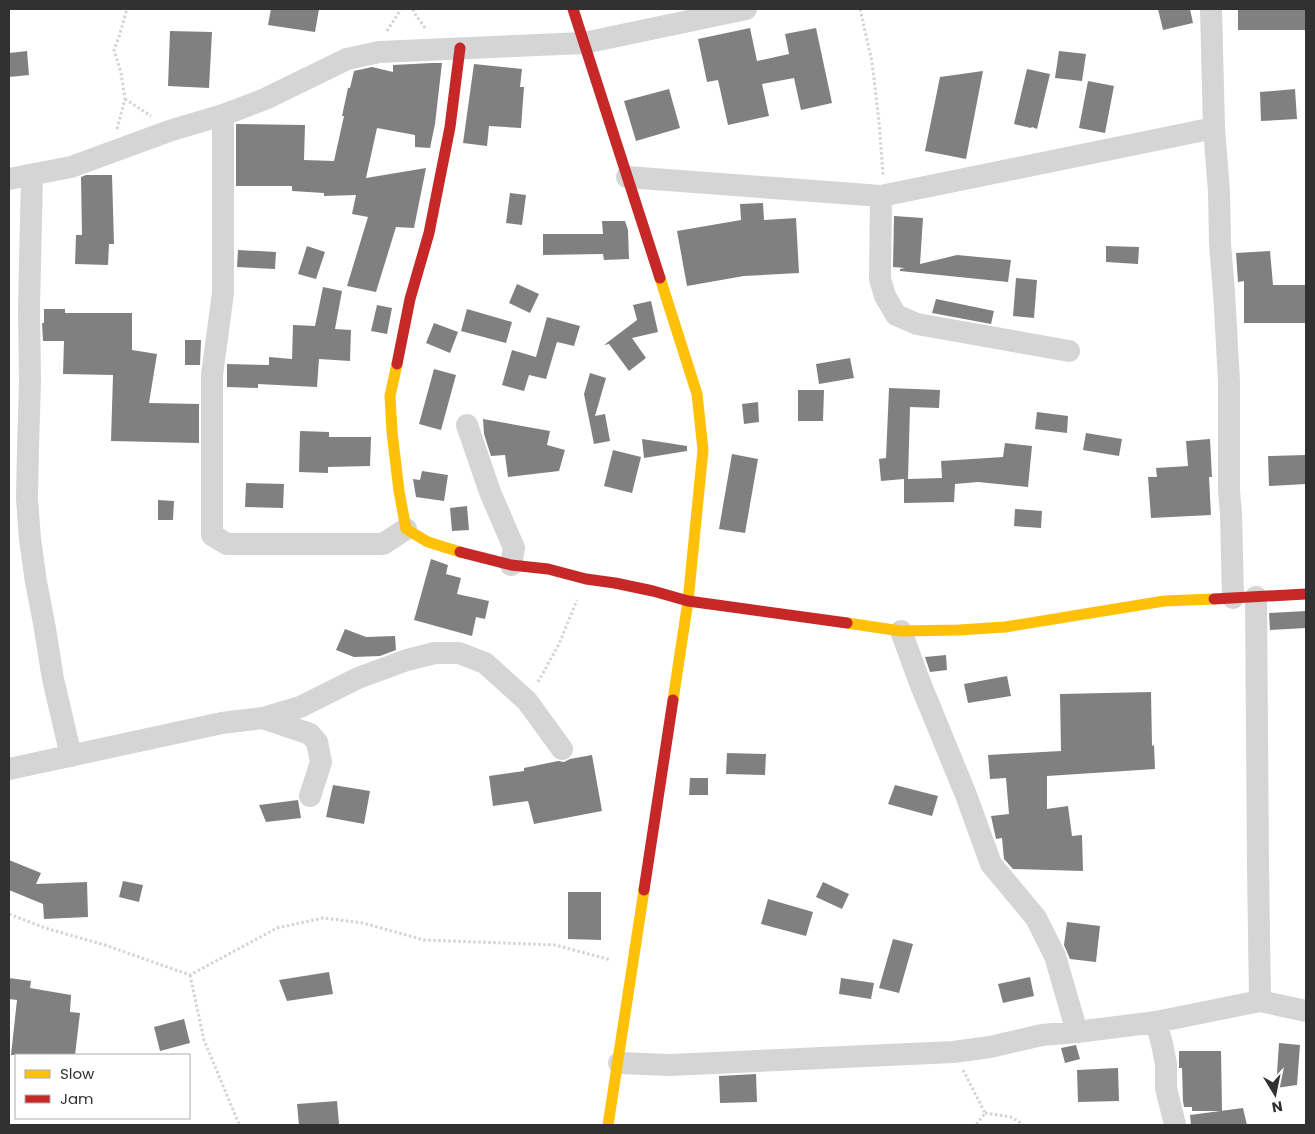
<svg xmlns="http://www.w3.org/2000/svg" width="1315" height="1134" viewBox="0 0 1315 1134" font-family="Poppins,sans-serif">
<rect width="100%" height="100%" fill="#fff"/>
<path fill="#808080" d="M 271,9 L 319,9 L 315,32 L 268,25 Z
M 1158,9 L 1190,9 L 1193,23 L 1163,30 Z
M 1238,9 L 1306,9 L 1306,30 L 1238,30 Z
M 750,28 L 757,61 L 789,54 L 785,34 L 816,28 L 832,103 L 801,110 L 794,78 L 762,84 L 769,116 L 728,125 L 718,80 L 707,82 L 698,39 Z
M 170,31 L 212,32 L 209,88 L 168,86 Z
M 27,51 L 29,75 L 9,77 L 9,53 Z
M 1059,51 L 1086,54 L 1082,81 L 1055,78 Z
M 432,63 L 442,63 L 435,124 L 430,148 L 415,147 L 415,135 L 377,128 L 366,178 L 426,168 L 414,228 L 396,227 L 376,292 L 347,286 L 368,217 L 352,214 L 356,195 L 324,196 L 324,193 L 292,191 L 292,186 L 236,186 L 236,124 L 305,125 L 304,160 L 334,161 L 344,116 L 342,116 L 348,88 L 350,88 L 354,71 L 372,67 L 393,72 L 393,65 Z
M 474,64 L 522,69 L 520,87 L 524,87 L 521,128 L 489,126 L 487,146 L 463,143 Z
M 1027,69 L 1050,74 L 1037,129 L 1032,127 L 1031,128 L 1014,124 Z
M 983,71 L 966,159 L 925,151 L 940,77 Z
M 1088,81 L 1114,86 L 1105,133 L 1079,128 Z
M 669,89 L 680,128 L 636,141 L 624,101 Z
M 1295,89 L 1297,119 L 1261,121 L 1260,92 Z
M 86,175 L 112,175 L 114,244 L 109,244 L 108,265 L 75,264 L 76,235 L 82,235 L 81,177 Z
M 510,193 L 526,195 L 522,225 L 506,223 Z
M 763,203 L 764,220 L 796,218 L 799,273 L 744,276 L 687,286 L 677,231 L 741,220 L 740,204 Z
M 894,216 L 923,218 L 920,264 L 957,255 L 1011,260 L 1008,282 L 900,271 L 900,269 L 905,268 L 893,267 Z
M 602,221 L 625,221 L 628,230 L 629,259 L 604,260 L 603,254 L 543,255 L 543,234 L 603,234 Z
M 307,246 L 325,252 L 316,279 L 298,274 Z
M 1106,246 L 1139,247 L 1138,264 L 1106,262 Z
M 238,250 L 276,252 L 275,269 L 237,267 Z
M 1270,251 L 1273,285 L 1305,285 L 1306,323 L 1244,323 L 1244,281 L 1238,282 L 1236,253 Z
M 1016,278 L 1037,280 L 1034,318 L 1013,316 Z
M 517,284 L 539,294 L 530,313 L 509,303 Z
M 323,287 L 342,291 L 335,329 L 351,330 L 350,361 L 319,359 L 317,387 L 258,384 L 258,388 L 227,387 L 227,364 L 269,365 L 269,357 L 292,359 L 293,325 L 315,326 Z
M 936,299 L 994,311 L 991,324 L 932,313 Z
M 651,301 L 658,332 L 632,338 L 646,358 L 629,371 L 609,344 L 604,345 L 637,320 L 633,305 Z
M 377,305 L 392,308 L 387,334 L 371,331 Z
M 44,309 L 65,309 L 65,313 L 132,313 L 132,350 L 157,354 L 149,403 L 199,404 L 199,443 L 111,441 L 113,375 L 63,374 L 64,341 L 43,341 L 42,323 L 44,323 Z
M 467,309 L 512,322 L 506,343 L 461,331 Z
M 547,317 L 580,326 L 574,346 L 557,342 L 546,379 L 529,375 L 524,391 L 502,385 L 512,350 L 536,357 Z
M 434,323 L 458,332 L 450,353 L 426,343 Z
M 185,340 L 201,340 L 200,365 L 185,365 Z
M 850,358 L 854,378 L 819,384 L 816,364 Z
M 434,369 L 456,375 L 441,430 L 419,424 Z
M 590,373 L 606,378 L 595,416 L 605,414 L 610,441 L 594,444 L 584,394 Z
M 889,388 L 940,390 L 939,408 L 910,407 L 908,479 L 942,478 L 941,461 L 1003,457 L 1005,443 L 1032,446 L 1028,487 L 978,482 L 955,484 L 954,502 L 904,503 L 904,479 L 881,481 L 879,459 L 886,458 Z
M 798,390 L 824,390 L 823,421 L 798,421 Z
M 758,402 L 759,422 L 744,424 L 742,404 Z
M 1037,412 L 1068,416 L 1067,433 L 1035,429 Z
M 483,419 L 550,431 L 547,445 L 565,450 L 559,471 L 508,477 L 505,455 L 491,456 L 484,434 Z
M 300,431 L 329,432 L 329,437 L 371,437 L 370,466 L 328,467 L 328,473 L 299,472 Z
M 1086,433 L 1122,439 L 1119,456 L 1083,450 Z
M 642,439 L 687,446 L 687,451 L 644,458 Z
M 1210,439 L 1212,477 L 1209,477 L 1211,515 L 1151,518 L 1148,477 L 1157,477 L 1156,468 L 1188,466 L 1186,441 Z
M 613,450 L 641,457 L 632,493 L 604,486 Z
M 732,454 L 758,459 L 745,533 L 719,529 Z
M 1306,455 L 1306,484 L 1269,486 L 1268,456 Z
M 422,471 L 448,475 L 444,501 L 416,497 L 413,479 L 420,480 Z
M 246,483 L 284,484 L 283,508 L 245,507 Z
M 158,500 L 174,501 L 173,520 L 158,520 Z
M 467,506 L 469,530 L 452,531 L 450,508 Z
M 1015,509 L 1042,511 L 1041,528 L 1014,526 Z
M 431,559 L 448,565 L 446,574 L 461,578 L 457,594 L 489,601 L 485,619 L 476,617 L 472,636 L 414,620 Z
M 1306,611 L 1306,628 L 1270,630 L 1269,613 Z
M 345,629 L 366,637 L 395,636 L 396,650 L 380,656 L 354,657 L 336,650 Z
M 946,655 L 947,670 L 930,672 L 925,657 Z
M 1007,676 L 1011,696 L 968,703 L 964,684 Z
M 1151,692 L 1152,746 L 1154,745 L 1155,769 L 1047,776 L 1047,809 L 1068,806 L 1072,836 L 1082,835 L 1083,871 L 1013,869 L 1004,859 L 1002,838 L 996,839 L 991,816 L 1009,814 L 1006,778 L 990,779 L 988,755 L 1061,751 L 1060,694 Z
M 727,753 L 766,754 L 765,775 L 726,774 Z
M 592,755 L 602,811 L 534,824 L 528,801 L 493,806 L 489,776 L 524,771 L 524,768 L 558,761 L 564,762 L 570,759 Z
M 690,778 L 708,778 L 708,795 L 689,795 Z
M 333,785 L 370,791 L 364,824 L 326,817 Z
M 895,785 L 938,796 L 932,816 L 888,804 Z
M 298,800 L 301,818 L 266,822 L 259,805 Z
M 9,860 L 41,873 L 36,884 L 87,882 L 88,917 L 44,919 L 43,904 L 9,890 Z
M 123,881 L 143,885 L 139,902 L 119,897 Z
M 823,882 L 849,894 L 842,909 L 816,897 Z
M 568,892 L 601,892 L 601,940 L 568,939 Z
M 768,899 L 813,912 L 806,936 L 761,924 Z
M 1067,922 L 1100,926 L 1096,962 L 1070,959 L 1064,945 Z
M 893,939 L 913,944 L 899,993 L 879,988 Z
M 329,972 L 333,994 L 287,1001 L 279,980 Z
M 1030,977 L 1034,996 L 1003,1003 L 998,984 Z
M 9,978 L 31,981 L 30,988 L 71,995 L 70,1012 L 80,1013 L 75,1055 L 11,1055 L 17,1000 L 9,999 Z
M 841,978 L 874,983 L 871,999 L 839,994 Z
M 184,1019 L 190,1043 L 160,1051 L 154,1027 Z
M 1279,1043 L 1300,1045 L 1297,1085 L 1276,1088 Z
M 1076,1045 L 1080,1059 L 1065,1063 L 1061,1048 Z
M 1179,1051 L 1221,1051 L 1222,1111 L 1192,1111 L 1192,1107 L 1184,1107 L 1183,1101 L 1182,1068 L 1179,1068 Z
M 1118,1068 L 1119,1101 L 1078,1102 L 1077,1070 Z
M 756,1074 L 757,1102 L 720,1103 L 719,1076 Z
M 337,1101 L 339,1124 L 299,1125 L 297,1104 Z
M 1243,1108 L 1247,1125 L 1191,1125 L 1190,1115 Z"/>
<g fill="none" stroke-linecap="round" stroke-linejoin="round">
<path stroke="#d4d4d4" stroke-width="3" stroke-dasharray="2.5 2.5" stroke-linecap="butt" d="M 413,9 L 415,14 L 426,29
M 860,9 L 872,62 L 879,121 L 883,175
M 387,31 L 401,9
M 125,99 L 151,116
M 117,129 L 125,99 L 121,73 L 114,50 L 119,37 L 127,9
M 538,682 L 559,644 L 577,600
M 9,914 L 45,928 L 105,945 L 190,975 L 277,928 L 323,918 L 363,923 L 424,940 L 555,945 L 611,960
M 190,975 L 204,1040 L 238,1122 L 241,1125
M 963,1070 L 985,1113 L 976,1125
M 985,1113 L 1011,1117 L 1024,1125"/>
<path stroke="#d5d5d5" stroke-width="22" d="M 1211,9 L 1214,128 L 1219,192 L 1220,244 L 1224,292 L 1229,381 L 1229,491 L 1231,513 L 1233,598
M 223,115 L 223,293 L 212,375 L 212,535 L 227,544 L 383,544 L 406,529
M 32,175 L 29,308 L 30,382 L 28,448 L 27,499 L 30,539 L 36,582 L 44,623 L 53,679 L 71,756
M 627,177 L 881,196 L 1214,128
M 9,179 L 71,167 L 172,130 L 223,115 L 265,99 L 347,59 L 379,52 L 584,43 L 746,9
M 881,196 L 880,279 L 885,296 L 896,315 L 917,324 L 1069,351
M 467,425 L 490,492 L 514,548 L 511,565
M 1256,597 L 1258,866 L 1260,1001
M 901,631 L 920,683 L 966,795 L 991,864 L 1036,918 L 1055,956 L 1077,1032 L 1156,1022 L 1260,1001 L 1306,1011
M 263,718 L 310,734 L 317,742 L 321,762 L 310,796
M 9,769 L 222,723 L 263,718 L 300,707 L 358,678 L 407,660 L 435,653 L 459,653 L 485,663 L 527,701 L 562,749
M 1156,1022 L 1162,1044 L 1166,1064 L 1166,1088 L 1175,1125
M 619,1063 L 670,1065 L 953,1052 L 990,1047 L 1042,1035 L 1077,1032"/>
<path stroke="#ffc107" stroke-width="11" d="M 660,278 L 697,394 L 703,450 L 688,601 L 673,700
M 397,364 L 390,396 L 392,432 L 399,491 L 406,529 L 428,542 L 460,552
M 847,623 L 901,631 L 959,630 L 1005,627 L 1164,601 L 1214,599
M 608,1125 L 644,890"/>
<path stroke="#c62828" stroke-width="11" d="M 573,9 L 660,278
M 397,364 L 410,299 L 429,233 L 450,127 L 460,48
M 460,552 L 511,565 L 548,569 L 586,579 L 615,583 L 653,591 L 688,601 L 847,623
M 1214,599 L 1306,594
M 644,890 L 673,700"/>
</g>
<rect width="1315" height="1134" fill="none" stroke="#313131" stroke-width="20"/>
<rect x="15" y="1054" width="175" height="65" fill="#ffffff" stroke="#adadad"/>
<rect x="25" y="1070" width="25" height="8" fill="#ffc107" stroke="#adadad"/>
<text x="60" y="1079" font-size="15" fill="#313131">Slow</text>
<rect x="25" y="1095" width="25" height="8" fill="#c62828" stroke="#adadad"/>
<text x="60" y="1104" font-size="15" fill="#313131">Jam</text>
<g transform="translate(1275 1094) rotate(170)" stroke="#ffffff" stroke-width="4" paint-order="stroke">
<path d="M0-4L9 19L0 12L-9 19Z" fill="#313131"/>
<text y="-8" font-size="14" font-weight="bold" text-anchor="middle" fill="#313131">N</text>
</g>
</svg>
